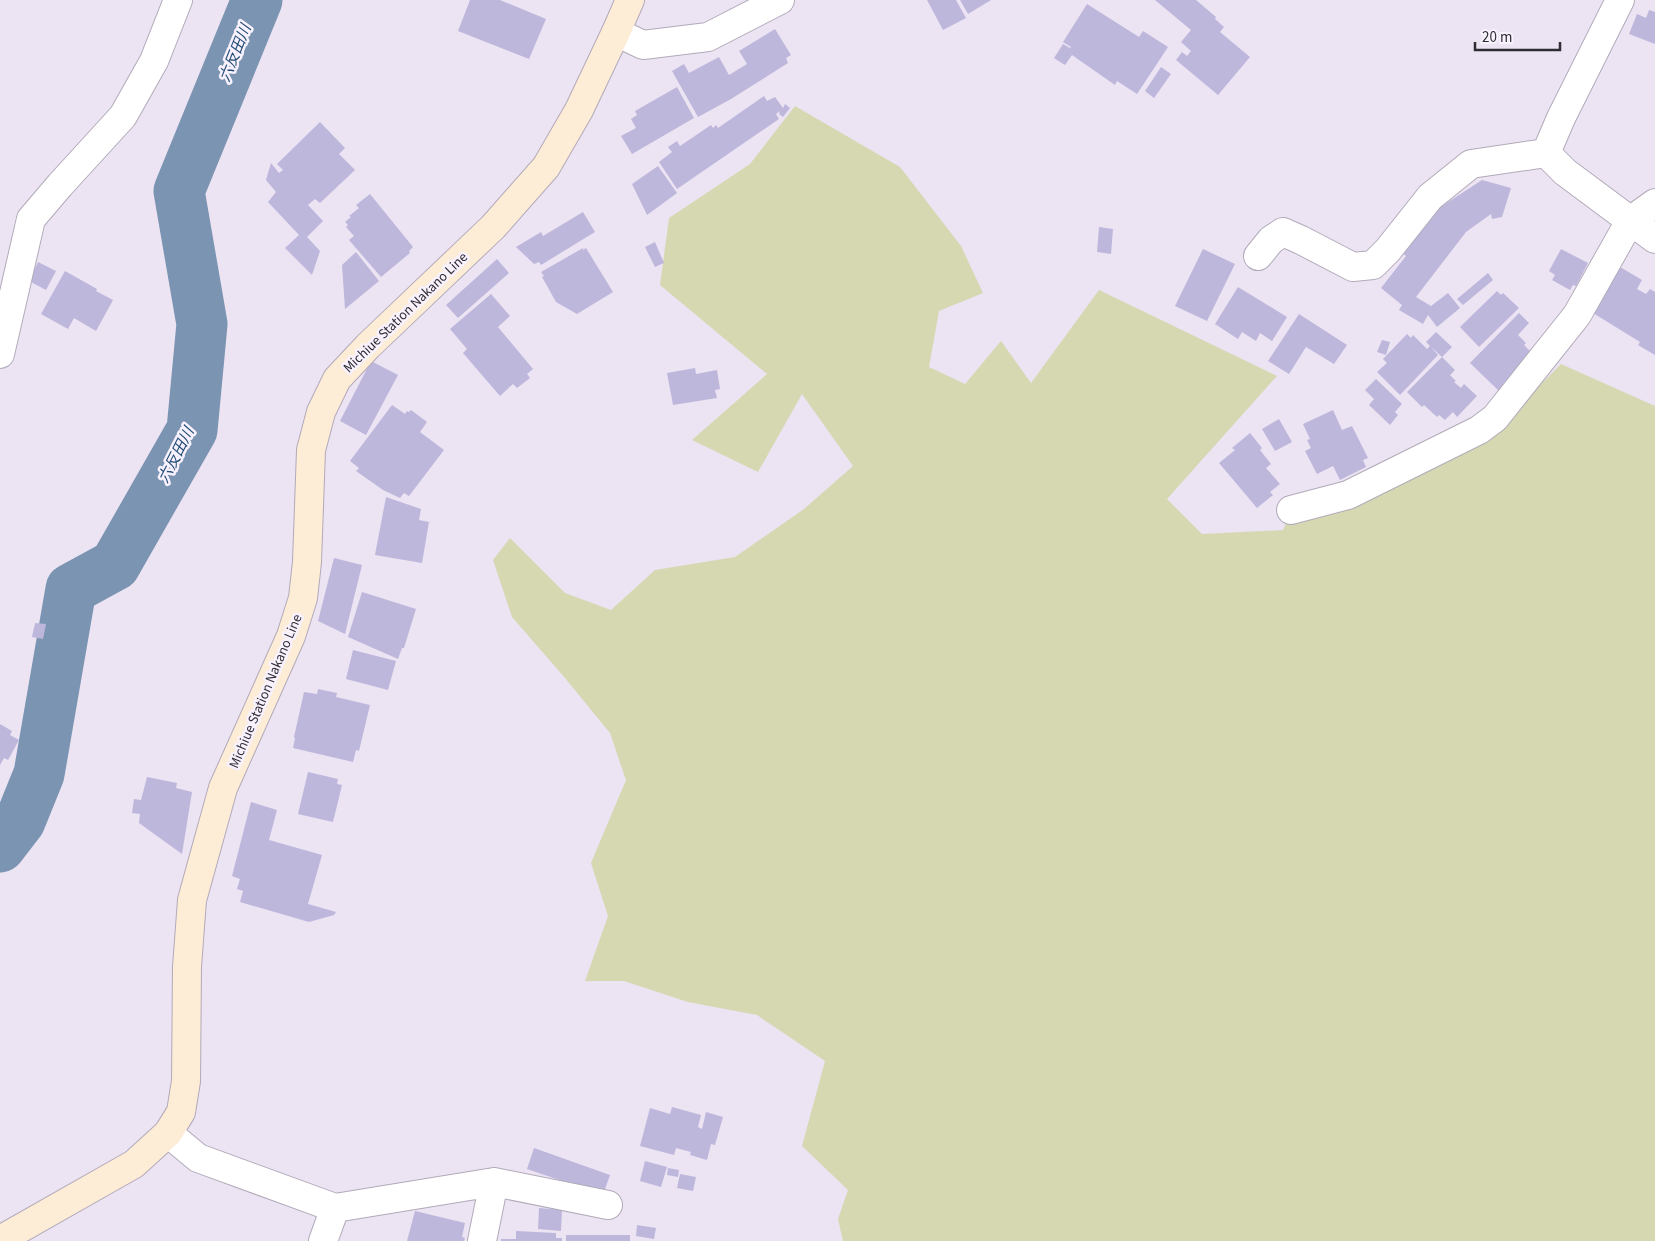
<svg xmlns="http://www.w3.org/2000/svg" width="1655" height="1241" viewBox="0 0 1655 1241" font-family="'Source Sans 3','Noto Sans JP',sans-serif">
<rect width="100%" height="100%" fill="#ece3f3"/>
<path fill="#d6d8b2" d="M 795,106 L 900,167 L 961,246 L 983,293 L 939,311 L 929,367 L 965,384 L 1001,341 L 1031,383 L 1099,290 L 1277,376 L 1167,499 L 1202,534 L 1283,530 L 1291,510 L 1479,446 L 1561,364 L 1655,406 L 1655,1241 L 843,1241 L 838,1219 L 848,1190 L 802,1146 L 825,1061 L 757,1015 L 688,1002 L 624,981 L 585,981 L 608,916 L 591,863 L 626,780 L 610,733 L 565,678 L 512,617 L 493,560 L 510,538 L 565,593 L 611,610 L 655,570 L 735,557 L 804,509 L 853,466 L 802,394 L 758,472 L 692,440 L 767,374 L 660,285 L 669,218 L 750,164 Z"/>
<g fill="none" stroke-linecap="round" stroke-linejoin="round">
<path stroke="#7a94b1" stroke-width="51" d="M 0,847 L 20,821 L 39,774 L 71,589 L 115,565 L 192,430 L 202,324 L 179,191 L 257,0"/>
</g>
<path fill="#beb7dc" d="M 470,0 L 500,0 L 546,19 L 529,59 L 458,31 Z
M 927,0 L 956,0 L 966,18 L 943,30 Z
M 960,0 L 991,0 L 968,14 Z
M 1155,0 L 1196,0 L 1216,17 L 1215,19 L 1224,27 L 1220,32 L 1250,57 L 1218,95 L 1176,60 L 1182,52 L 1187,56 L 1191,51 L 1181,42 L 1191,30 Z
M 1087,4 L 1139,37 L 1143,31 L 1168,47 L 1137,94 L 1117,81 L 1115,85 L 1072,55 L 1065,65 L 1054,58 L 1063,44 L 1070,48 L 1071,47 L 1063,42 Z
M 1649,10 L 1655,12 L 1655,44 L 1629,34 L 1637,14 L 1646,18 Z
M 775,29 L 791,55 L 786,58 L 788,63 L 731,99 L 698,117 L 672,71 L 684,64 L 689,73 L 719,57 L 729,75 L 747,64 L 739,51 Z
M 1161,67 L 1171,74 L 1154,98 L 1145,91 Z
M 677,87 L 694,118 L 632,154 L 621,136 L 636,128 L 631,119 L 637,115 L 635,111 Z
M 764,96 L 767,101 L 775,97 L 783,108 L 785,104 L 790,108 L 783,117 L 779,114 L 780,111 L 776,114 L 779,119 L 677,189 L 659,162 L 672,152 L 668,147 L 677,141 L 680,146 L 711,125 L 713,128 L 716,125 L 718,128 Z
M 320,122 L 345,148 L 339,154 L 355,170 L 320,203 L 315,199 L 308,205 L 323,221 L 307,237 L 320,251 L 312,275 L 285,248 L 299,235 L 268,202 L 276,192 L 266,180 L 271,163 L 279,173 L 283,170 L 277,164 Z
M 658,166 L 677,193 L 647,215 L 632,184 Z
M 1482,180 L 1511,188 L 1502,217 L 1492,219 L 1491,214 L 1466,232 L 1416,297 L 1431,306 L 1448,293 L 1460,308 L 1437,327 L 1428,315 L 1423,324 L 1399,310 L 1402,305 L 1381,288 L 1406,256 L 1402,253 L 1439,208 Z
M 370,194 L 413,247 L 409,251 L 410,253 L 381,277 L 349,240 L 354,236 L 346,227 L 348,225 L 345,222 L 351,217 L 349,216 L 359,208 L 356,205 Z
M 583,212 L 595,232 L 541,265 L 539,262 L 534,264 L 516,247 L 541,232 L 543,236 Z
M 1099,227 L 1113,229 L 1111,254 L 1097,252 Z
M 655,242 L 664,263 L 655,267 L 645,247 Z
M 583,248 L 583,250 L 586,248 L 613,292 L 577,314 L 556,302 L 542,277 L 544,276 L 541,272 Z
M 1203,249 L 1235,264 L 1207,321 L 1175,306 Z
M 1561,249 L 1588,263 L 1576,286 L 1573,285 L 1570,290 L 1552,280 L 1555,275 L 1549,271 Z
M 356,252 L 379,281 L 345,309 L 342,265 Z
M 497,259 L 509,273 L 458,318 L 446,305 Z
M 38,262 L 56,271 L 46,290 L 29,281 Z
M 1620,267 L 1642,280 L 1637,289 L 1646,294 L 1650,289 L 1655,292 L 1655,355 L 1638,345 L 1640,342 L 1593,313 Z
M 65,271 L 97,289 L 96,291 L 113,300 L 96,331 L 74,318 L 68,329 L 41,314 Z
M 1488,273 L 1493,280 L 1463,305 L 1457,299 Z
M 1238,287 L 1287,317 L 1272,341 L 1260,333 L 1256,341 L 1242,332 L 1238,339 L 1215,324 Z
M 1497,291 L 1501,295 L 1503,293 L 1519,308 L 1479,347 L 1460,327 Z
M 491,294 L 510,316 L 498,327 L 533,369 L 527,374 L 530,378 L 517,388 L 513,384 L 500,396 L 463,353 L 467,349 L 450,329 Z
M 1519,313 L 1529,323 L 1518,335 L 1526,343 L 1524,345 L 1534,355 L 1499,391 L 1470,363 Z
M 1299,314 L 1347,345 L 1334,364 L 1306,347 L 1289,374 L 1268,361 Z
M 1436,332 L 1452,347 L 1442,357 L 1431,347 L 1438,355 L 1400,395 L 1377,372 L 1387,363 L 1383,359 L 1407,334 L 1411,338 L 1413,335 L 1427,349 L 1430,346 L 1426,342 Z
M 1382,340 L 1390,342 L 1386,355 L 1377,352 Z
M 1442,357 L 1455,370 L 1450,375 L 1456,381 L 1454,382 L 1461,388 L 1464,384 L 1477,396 L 1457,417 L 1453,412 L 1445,420 L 1439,415 L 1437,417 L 1424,405 L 1422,407 L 1407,392 Z
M 371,361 L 398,375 L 366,435 L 340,421 Z
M 695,368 L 696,374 L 717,370 L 720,389 L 715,390 L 717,398 L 673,405 L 667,373 Z
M 1376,379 L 1402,404 L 1395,412 L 1398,415 L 1390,425 L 1369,405 L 1374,399 L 1365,390 Z
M 392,405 L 405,414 L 407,411 L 409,412 L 411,410 L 427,422 L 420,432 L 444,450 L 409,496 L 404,493 L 400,498 L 383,490 L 356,471 L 359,468 L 350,461 Z
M 1333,410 L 1342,430 L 1352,426 L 1368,458 L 1363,460 L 1366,467 L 1340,480 L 1333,466 L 1317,474 L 1305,451 L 1311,448 L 1307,440 L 1310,439 L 1303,424 Z
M 1279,419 L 1292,442 L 1275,451 L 1262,429 Z
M 1250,433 L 1262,448 L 1260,450 L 1271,464 L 1266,468 L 1280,484 L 1270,492 L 1273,495 L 1257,508 L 1219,463 L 1235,450 L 1232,448 Z
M 386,497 L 421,509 L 419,520 L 429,522 L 422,563 L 375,555 Z
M 334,558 L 362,565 L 345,634 L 318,621 Z
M 362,592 L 416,609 L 404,648 L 402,648 L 398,659 L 348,637 Z
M 35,623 L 46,624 L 43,639 L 32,637 Z
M 353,650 L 396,661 L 388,690 L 346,679 Z
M 318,689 L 337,693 L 336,697 L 370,705 L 359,751 L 356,750 L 353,762 L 293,748 L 295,738 L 294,737 L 304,692 L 317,694 Z
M 0,724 L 12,731 L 10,735 L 19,740 L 8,760 L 4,758 L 0,765 Z
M 308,772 L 338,779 L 337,784 L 342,785 L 333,822 L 298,814 Z
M 147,777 L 177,783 L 176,788 L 192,792 L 182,854 L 139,823 L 140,814 L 132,813 L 134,799 L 141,800 Z
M 251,802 L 277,810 L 269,840 L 322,855 L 308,904 L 336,912 L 334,915 L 309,922 L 240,902 L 243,891 L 237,889 L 240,879 L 232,876 Z
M 672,1107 L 701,1115 L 698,1127 L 702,1129 L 706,1112 L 723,1117 L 715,1145 L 711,1144 L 707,1160 L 690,1155 L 691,1152 L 676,1148 L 674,1155 L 640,1146 L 650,1108 L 670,1114 Z
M 534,1148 L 610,1175 L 603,1195 L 527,1169 Z
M 645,1161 L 667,1167 L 661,1187 L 640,1181 Z
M 668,1168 L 679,1170 L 678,1177 L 667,1175 Z
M 680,1174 L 696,1177 L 693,1191 L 677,1188 Z
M 539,1208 L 562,1210 L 561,1231 L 538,1229 Z
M 415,1211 L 465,1223 L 462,1237 L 465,1238 L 464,1241 L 407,1241 Z
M 637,1225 L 656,1228 L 654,1239 L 636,1236 Z
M 516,1231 L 556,1233 L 556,1238 L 562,1238 L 562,1241 L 501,1241 L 501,1239 L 516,1239 Z
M 566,1235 L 630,1235 L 630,1241 L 566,1241 Z"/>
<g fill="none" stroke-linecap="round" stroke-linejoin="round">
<defs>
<path id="minor" d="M 1620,0 L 1561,118 L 1546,153 L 1565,172 L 1655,239
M 616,32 L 643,45 L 708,37 L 780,0
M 1258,256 L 1271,240 L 1283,232 L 1301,240 L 1353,267 L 1373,265 L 1388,250 L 1430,197 L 1471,164 L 1546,153
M 0,354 L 31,219 L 60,185 L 123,116 L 154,61 L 178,0
M 1291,510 L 1348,495 L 1479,430 L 1495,418 L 1577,315 L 1630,221 L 1655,203
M 168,1133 L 198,1158 L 335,1208 L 494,1182 L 608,1205
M 323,1241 L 335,1208
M 482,1241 L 494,1182"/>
<path id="secondary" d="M 0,1240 L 134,1164 L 168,1133 L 181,1112 L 186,1081 L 187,967 L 192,900 L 223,788 L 291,636 L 303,598 L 307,562 L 311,450 L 321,412 L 337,379 L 368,346 L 493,227 L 546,167 L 579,110 L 616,32 L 630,0"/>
</defs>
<use href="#minor" stroke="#b2aab9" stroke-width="30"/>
<use href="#secondary" stroke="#b2aab9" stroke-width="30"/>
<use href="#minor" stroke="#fff" stroke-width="28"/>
<use href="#secondary" stroke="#fdecd6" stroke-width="28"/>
</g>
<g text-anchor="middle" stroke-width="5" stroke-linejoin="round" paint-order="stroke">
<g font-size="14" fill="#2f2c32" stroke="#f8f1fe">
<text transform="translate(405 312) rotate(-44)" y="5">Michiue Station Nakano Line</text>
<text transform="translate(265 691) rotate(-67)" y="5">Michiue Station Nakano Line</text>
</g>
<g font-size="15" font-style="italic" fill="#234d75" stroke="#f8f1fe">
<text transform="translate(235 53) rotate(-68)" y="5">六反田川</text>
<text transform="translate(176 455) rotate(-63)" y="5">六反田川</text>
</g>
</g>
<path d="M1475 42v8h85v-8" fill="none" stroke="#2f2c32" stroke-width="2.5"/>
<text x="1482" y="42" font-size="15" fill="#2f2c32" stroke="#f8f1fe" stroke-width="4" paint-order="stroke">20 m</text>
</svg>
